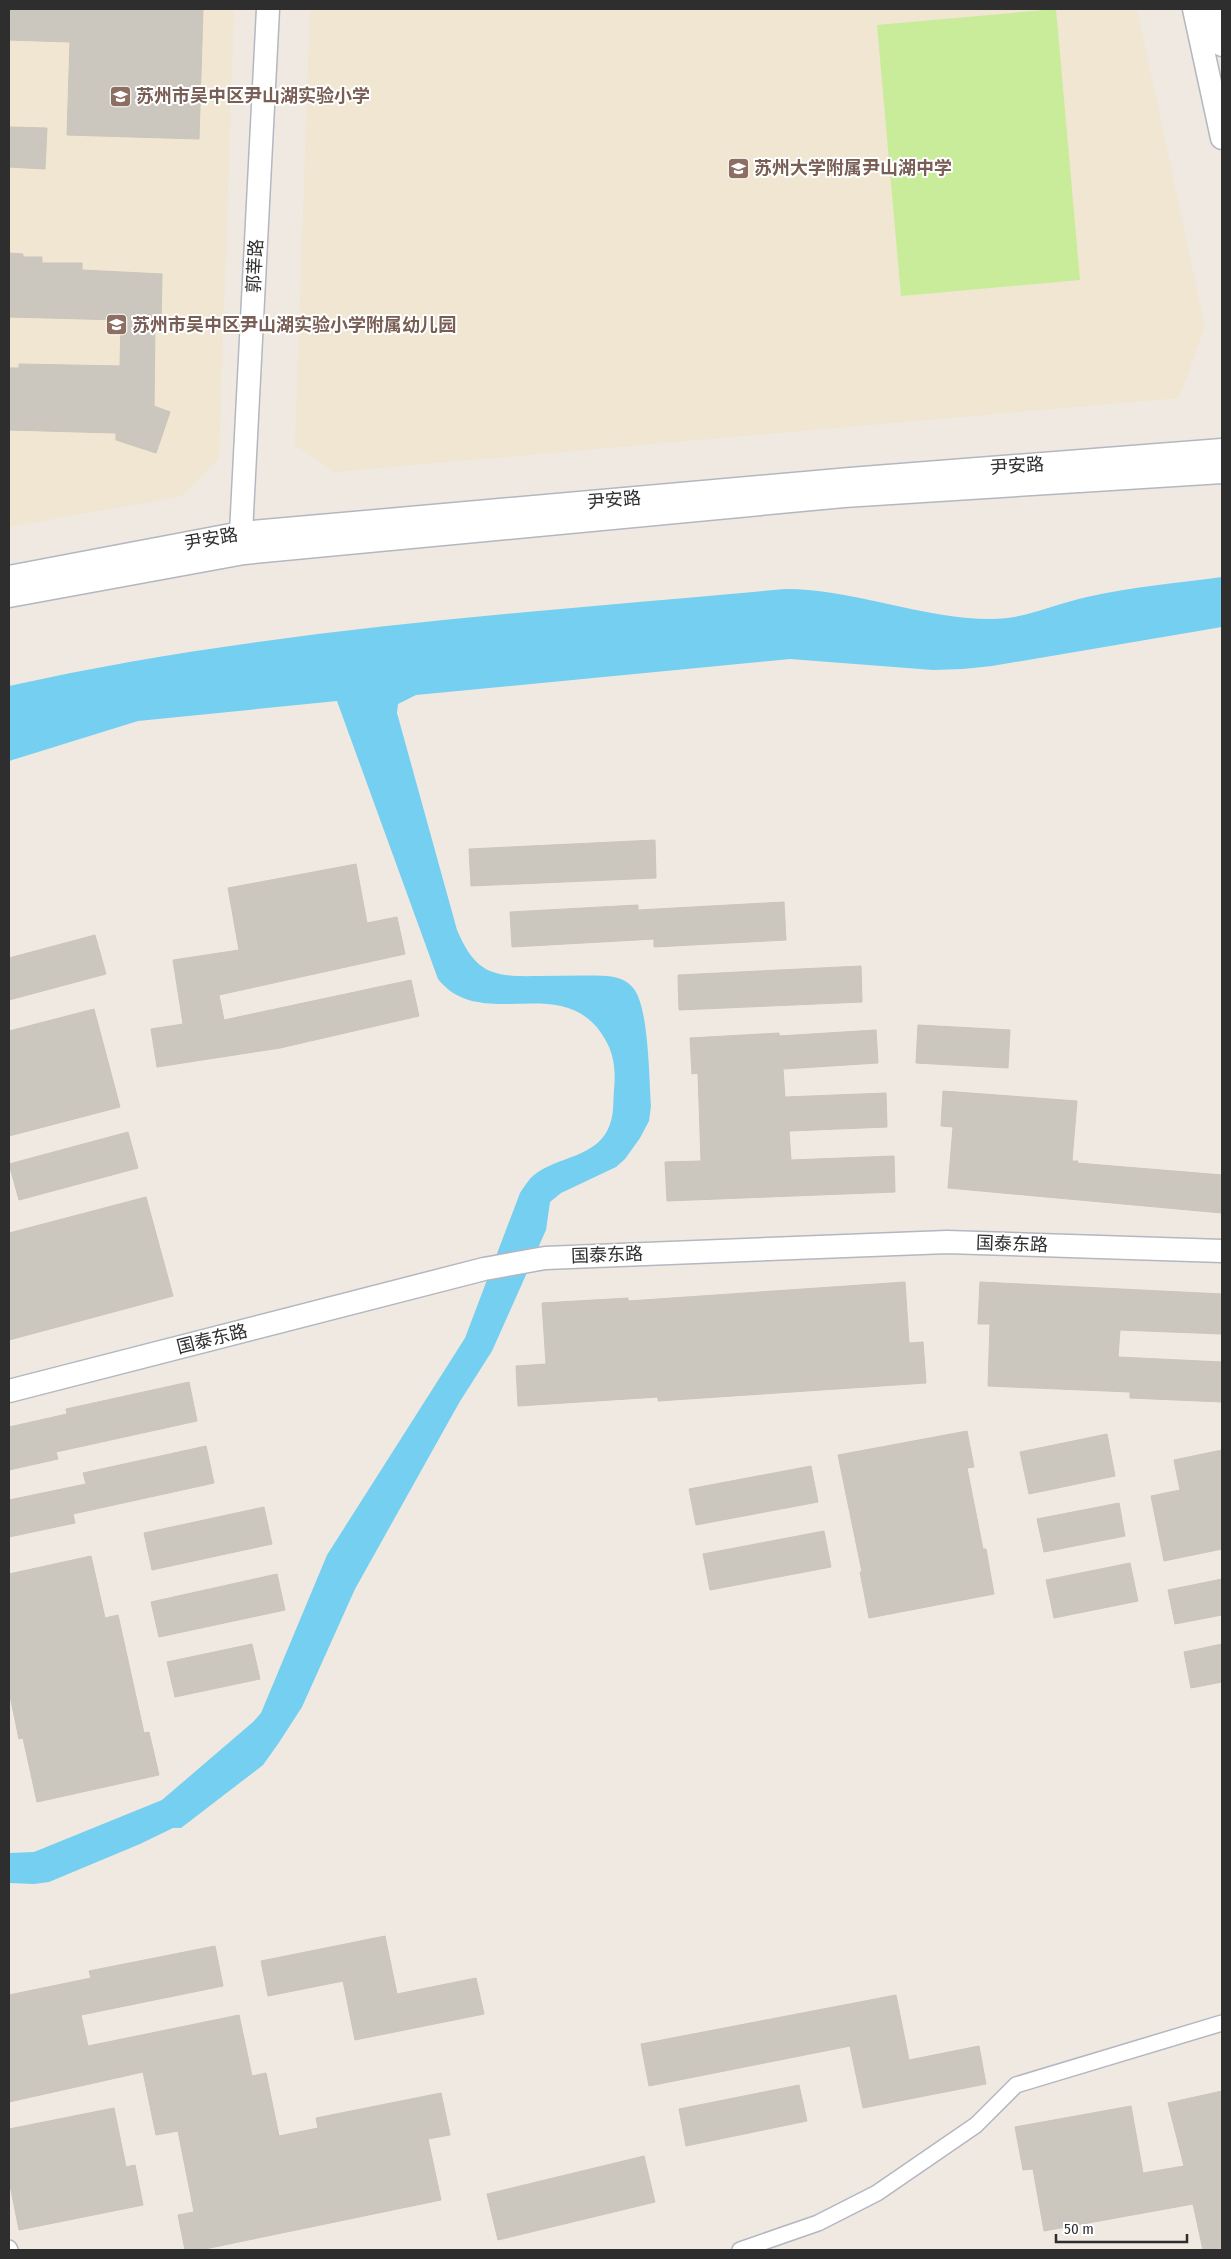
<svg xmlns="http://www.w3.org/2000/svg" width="1231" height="2259" viewBox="0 0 1231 2259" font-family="'Fira Sans Condensed','Noto Sans SC',sans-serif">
<rect width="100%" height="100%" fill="#efe9e1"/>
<path fill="#f0e6d1" d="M 9,9 L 234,9 L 219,458 L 182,496 L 9,527 Z
M 310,9 L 1137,9 L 1205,327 L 1179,398 L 334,472 L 295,445 Z"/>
<path fill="#c9ec9a" d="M 1056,9 L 1080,280 L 901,296 L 877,25 Z"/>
<path fill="#75cff0" d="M 1222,577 L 1222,627 L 992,666 L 963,669 L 933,670 L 790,659 L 416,695 L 398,704 L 397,713 L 457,930 C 476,974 493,977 538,976 C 561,976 584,975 607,976 C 618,977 627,980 634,989 C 649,1009 649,1079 651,1106 L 649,1121 L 640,1138 L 625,1159 L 616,1167 L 561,1193 L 550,1202 L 546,1230 L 492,1351 L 459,1403 L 355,1589 L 302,1707 L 278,1744 L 263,1765 L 181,1828 L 173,1828 L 140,1844 L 49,1882 L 34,1884 L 9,1883 L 9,1853 L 34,1852 L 162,1800 L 253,1722 L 261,1713 L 327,1555 L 465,1338 L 520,1193 C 524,1187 528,1180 534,1175 C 557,1156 599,1158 610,1124 C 614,1114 613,1101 614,1090 C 616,1067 614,1050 599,1030 C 557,975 480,1032 438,979 L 337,701 L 138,721 L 9,761 L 9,686 C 264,629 525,613 785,589 C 855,589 921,619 991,619 C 1026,619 1054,604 1087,597 C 1131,587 1178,583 1222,577 Z"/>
<path fill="#cbc7bf" stroke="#cbc5ba" d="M 9,9 L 203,9 L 199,139 L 67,135 L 70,42 L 9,40 Z
M 9,127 L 47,128 L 45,169 L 9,167 Z
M 9,253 L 23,254 L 23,257 L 42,257 L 42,263 L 82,263 L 82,270 L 162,274 L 161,322 L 155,322 L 154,406 L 170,412 L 156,453 L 116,440 L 116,433 L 9,430 L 9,368 L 19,368 L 19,364 L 120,366 L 121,320 L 9,317 Z
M 655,840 L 656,878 L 471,886 L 469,849 Z
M 356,864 L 367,923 L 397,917 L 405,954 L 219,995 L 224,1020 L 411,980 L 419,1016 L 280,1048 L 157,1067 L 151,1029 L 183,1024 L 173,960 L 239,950 L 228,888 Z
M 784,902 L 786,940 L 654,947 L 654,939 L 512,947 L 510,912 L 638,905 L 638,910 Z
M 95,935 L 106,974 L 9,1000 L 9,958 Z
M 861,966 L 862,1002 L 679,1010 L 678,975 Z
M 94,1009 L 120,1107 L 9,1136 L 9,1031 Z
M 918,1025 L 1010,1030 L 1008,1068 L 916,1063 Z
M 876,1030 L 878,1063 L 783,1069 L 785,1097 L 886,1093 L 887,1127 L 789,1131 L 791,1160 L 894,1156 L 895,1192 L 667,1201 L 665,1162 L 701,1161 L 698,1073 L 692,1074 L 690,1038 L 779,1033 L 779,1036 Z
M 943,1091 L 1077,1101 L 1072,1161 L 1078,1161 L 1077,1163 L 1222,1175 L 1222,1213 L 948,1188 L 953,1127 L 941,1126 Z
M 128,1132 L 138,1168 L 19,1200 L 9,1164 Z
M 146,1197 L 173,1296 L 9,1340 L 9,1233 Z
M 905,1282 L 909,1343 L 923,1342 L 926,1383 L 658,1401 L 658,1397 L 518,1406 L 516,1366 L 546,1364 L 542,1303 L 628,1298 L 628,1301 Z
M 980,1282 L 1222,1294 L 1222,1334 L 1120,1330 L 1118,1357 L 1222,1362 L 1222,1402 L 1130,1398 L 1130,1392 L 988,1386 L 990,1324 L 978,1324 Z
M 189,1382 L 197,1421 L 56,1452 L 58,1459 L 9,1470 L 9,1427 L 67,1414 L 66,1409 Z
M 967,1431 L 974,1467 L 967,1468 L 983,1549 L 986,1549 L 994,1594 L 869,1618 L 860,1572 L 862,1572 L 838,1455 Z
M 1107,1434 L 1115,1476 L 1029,1494 L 1020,1452 Z
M 206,1446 L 214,1483 L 73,1514 L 75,1523 L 9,1537 L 9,1500 L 86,1484 L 83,1473 Z
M 1222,1450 L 1222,1549 L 1164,1561 L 1151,1496 L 1180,1490 L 1174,1460 Z
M 811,1466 L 818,1502 L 696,1525 L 689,1489 Z
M 1119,1503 L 1125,1536 L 1044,1552 L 1037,1519 Z
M 264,1507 L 272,1544 L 152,1570 L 144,1533 Z
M 824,1531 L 831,1567 L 710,1590 L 703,1554 Z
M 91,1556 L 105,1618 L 118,1615 L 144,1733 L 149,1732 L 159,1775 L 37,1802 L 23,1738 L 19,1739 L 9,1691 L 9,1574 Z
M 1130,1563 L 1138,1601 L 1054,1618 L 1046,1580 Z
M 277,1574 L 285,1610 L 159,1637 L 151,1602 Z
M 1222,1579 L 1222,1615 L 1175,1624 L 1168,1590 Z
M 252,1644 L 260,1679 L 175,1697 L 167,1662 Z
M 1222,1644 L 1222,1682 L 1191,1688 L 1184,1652 Z
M 385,1936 L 397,1994 L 476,1978 L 484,2014 L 355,2040 L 343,1981 L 268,1996 L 261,1961 Z
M 215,1946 L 223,1986 L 81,2015 L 88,2046 L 239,2015 L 252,2076 L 266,2073 L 279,2136 L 318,2128 L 316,2118 L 441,2093 L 450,2135 L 428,2139 L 441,2200 L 200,2250 L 185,2250 L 178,2215 L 194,2212 L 178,2131 L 156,2135 L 143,2072 L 9,2102 L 9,1995 L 91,1978 L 89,1971 Z
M 896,1995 L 909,2060 L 979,2046 L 986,2084 L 863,2108 L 850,2046 L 649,2086 L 641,2044 Z
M 799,2085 L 807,2121 L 686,2146 L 679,2109 Z
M 1222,2091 L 1222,2250 L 1203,2250 L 1193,2204 L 1044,2231 L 1033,2169 L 1023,2170 L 1015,2127 L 1131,2106 L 1143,2173 L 1184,2166 L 1168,2103 Z
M 114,2108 L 126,2167 L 135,2165 L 143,2205 L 19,2230 L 9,2180 L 9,2129 Z
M 644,2156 L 655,2202 L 498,2240 L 487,2194 Z"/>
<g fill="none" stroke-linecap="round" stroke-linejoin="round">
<defs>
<path id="street" d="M 9,2248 L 10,2250
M 740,2250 L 818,2223 L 877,2193 L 976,2125 L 1016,2085 L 1222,2023"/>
<path id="secondary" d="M 1194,9 L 1222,138
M 1214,9 L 1222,45
M 243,547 L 241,533 L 268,9
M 9,577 L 241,533 L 850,479 L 1222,450
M 9,596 L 244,553 L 844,496 L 1222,472
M 9,1391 L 484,1269 L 545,1258 L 947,1242 L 1222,1251"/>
</defs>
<use href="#street" stroke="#b4b7c1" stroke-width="18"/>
<use href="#secondary" stroke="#b4b7c1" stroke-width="25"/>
<use href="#street" stroke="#fff" stroke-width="15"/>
<use href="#secondary" stroke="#fff" stroke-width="22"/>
</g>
<defs>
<symbol id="school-square" viewBox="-11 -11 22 22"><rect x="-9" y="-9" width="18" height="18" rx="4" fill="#8d6e63" stroke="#fff"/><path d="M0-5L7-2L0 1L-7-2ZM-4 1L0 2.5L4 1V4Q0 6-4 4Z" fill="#fff"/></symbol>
</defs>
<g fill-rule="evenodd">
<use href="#school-square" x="108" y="84" width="25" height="25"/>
<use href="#school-square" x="726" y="156" width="25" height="25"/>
<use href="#school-square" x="104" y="312" width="25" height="25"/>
</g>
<g text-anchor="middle" stroke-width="4" stroke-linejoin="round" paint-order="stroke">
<g font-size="18" font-weight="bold" fill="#785e54" stroke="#fff" text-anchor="start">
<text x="136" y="102">苏州市吴中区尹山湖实验小学</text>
<text x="754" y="174">苏州大学附属尹山湖中学</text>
<text x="132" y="331">苏州市吴中区尹山湖实验小学附属幼儿园</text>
</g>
<g font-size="18" fill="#2e2e2e" stroke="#fff">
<text transform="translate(255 266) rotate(-87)" y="6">郭莘路</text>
<text transform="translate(1017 466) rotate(-4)" y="6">尹安路</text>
<text transform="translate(614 500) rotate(-5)" y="6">尹安路</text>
<text transform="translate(211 539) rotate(-10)" y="6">尹安路</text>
<text transform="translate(1012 1244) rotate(2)" y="6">国泰东路</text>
<text transform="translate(607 1255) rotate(-2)" y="6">国泰东路</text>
<text transform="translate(212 1339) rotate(-14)" y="6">国泰东路</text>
</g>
</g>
<rect width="1231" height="2259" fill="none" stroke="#2e2e2e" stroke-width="20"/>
<path d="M1056 2234v8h131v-8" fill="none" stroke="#2e2e2e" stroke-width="2.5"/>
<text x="1064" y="2234" font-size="15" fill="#2e2e2e" stroke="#ffffff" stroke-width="4" paint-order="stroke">50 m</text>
</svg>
